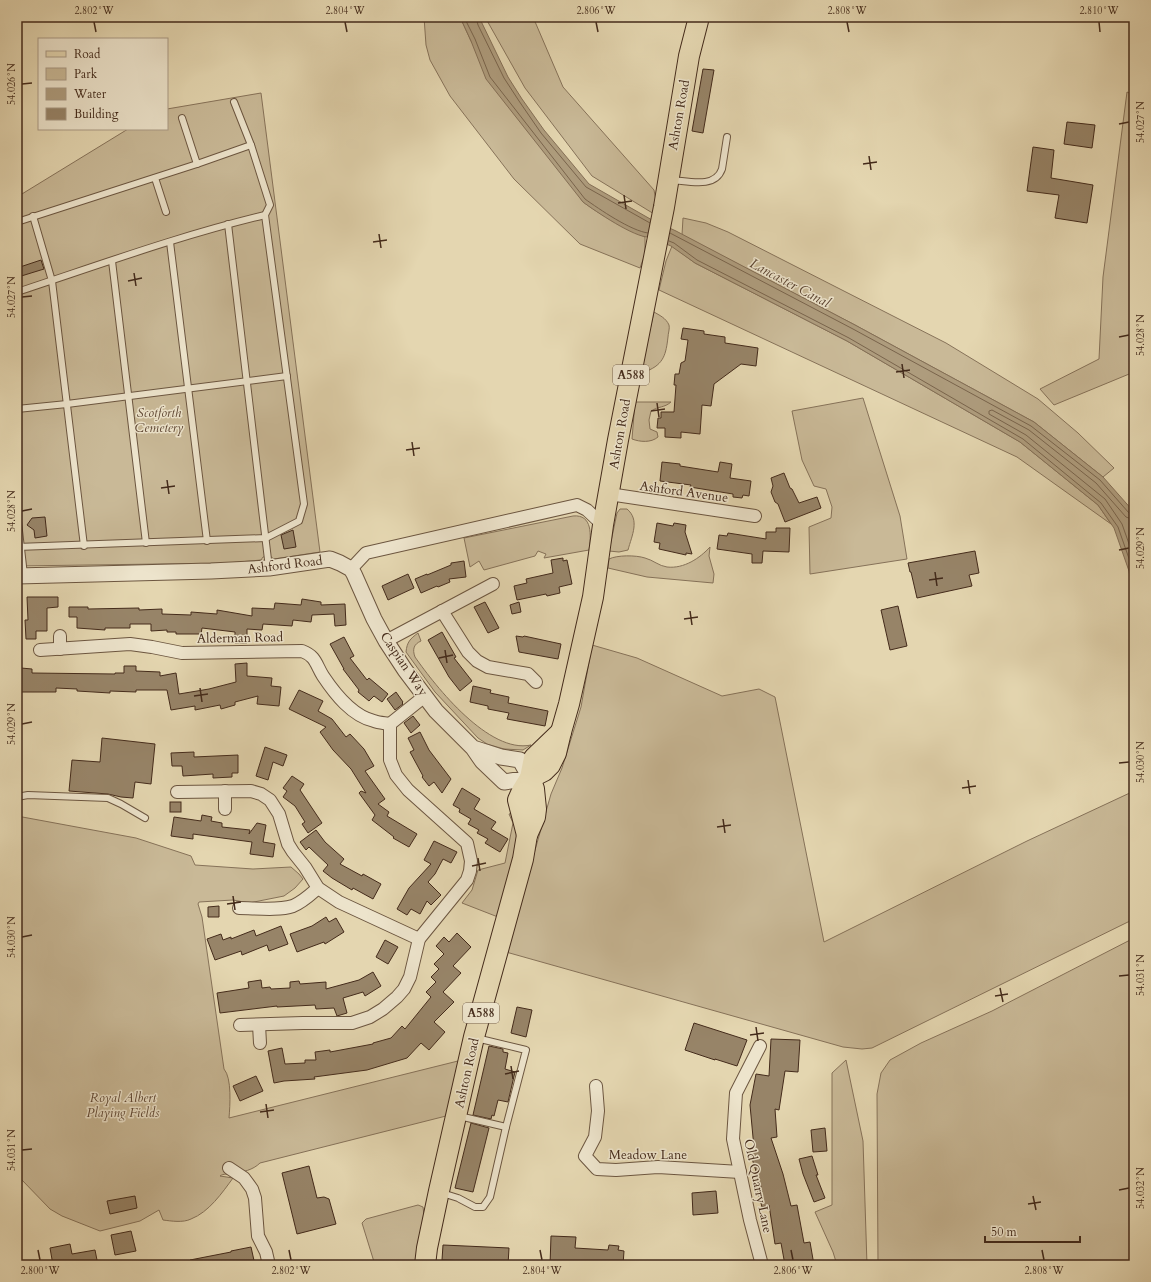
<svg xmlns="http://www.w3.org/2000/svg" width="1151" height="1282" font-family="Cardo,serif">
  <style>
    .green { fill: #c9b997; stroke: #867259 }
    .water { fill: #ae9c7d; stroke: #846f56 }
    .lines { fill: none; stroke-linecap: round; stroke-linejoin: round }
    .shore { stroke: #79644c; stroke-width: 1 }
    .building { fill: #978468; stroke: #442b1b }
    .service-casing { stroke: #6c5640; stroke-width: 8 }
    .minor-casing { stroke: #6c5640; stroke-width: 14 }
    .tertiary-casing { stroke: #6c5640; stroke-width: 17 }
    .primary-casing { stroke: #442b1b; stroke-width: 22 }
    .service { stroke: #ede4cc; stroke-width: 6 }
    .minor { stroke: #ede4cc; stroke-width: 12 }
    .tertiary { stroke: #ede4cc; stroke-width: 15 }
    .primary { stroke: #e4d6b0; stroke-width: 20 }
    .ticks { fill: none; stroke: #442b1b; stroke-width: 1.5 }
    .labels { text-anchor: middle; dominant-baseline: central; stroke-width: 3; stroke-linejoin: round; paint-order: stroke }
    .shield { fill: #ede4cc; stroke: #776250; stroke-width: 1 }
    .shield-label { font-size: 12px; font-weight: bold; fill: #442b1b }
    .street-label { font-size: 13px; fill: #442b1b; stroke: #ede4cc }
    .park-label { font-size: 13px; font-style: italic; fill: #5f4734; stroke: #ede4cc }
    .water-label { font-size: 14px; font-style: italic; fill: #5e4734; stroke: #ede4cc }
    .neatline { fill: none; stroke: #442b1b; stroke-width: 1.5 }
    .ticks-label { font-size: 10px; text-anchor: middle; fill: #442b1b }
  </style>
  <rect width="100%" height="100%" fill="#e4d6b0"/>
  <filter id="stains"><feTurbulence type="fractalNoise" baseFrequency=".005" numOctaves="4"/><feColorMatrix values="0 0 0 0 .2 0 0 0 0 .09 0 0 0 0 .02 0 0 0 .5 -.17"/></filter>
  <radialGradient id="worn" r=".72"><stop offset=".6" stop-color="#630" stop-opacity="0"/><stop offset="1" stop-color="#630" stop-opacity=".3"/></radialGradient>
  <g class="green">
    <path d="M424,17h36l11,24 112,161c19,14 40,25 62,35v17l-5,14 -60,-24 -66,-65 -64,-83 -20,-36 -4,-15z"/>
    <path d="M485,17h48l30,70 91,103 5,27 -67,-41 -67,-88z"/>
    <path d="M1127,92l7,3v277l-80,33 -14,-16 59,-30 4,-82z"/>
    <path d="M261,93l59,459 -46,7 -4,-3 -7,1 -2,3 -33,3 -211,3v-369l111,-68h39v-20z"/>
    <path d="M683,218l23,5 22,9 218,111 92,56 40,34 36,35 -11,9 -69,-55 -179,-97 -173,-90z"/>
    <path d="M672,246l23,17 152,78 173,101 78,63 13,19 -94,-67 -358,-167 7,-29z"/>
    <path d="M654,312c5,3 12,6 15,13 1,3 -1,9 -1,12 -2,17 -4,27 -21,34l-5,-6z"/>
    <path d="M863,398l37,118 7,43 -97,15 -1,-47 22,-9 1,-11 -6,-18 -12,-3 -12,-26 -10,-49z"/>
    <path d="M635,402h36c-7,6 -12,4 -20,9l-2,9 1,9 7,3 1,5c-7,6 -18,5 -26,2z"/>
    <path d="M620,509h7c13,11 5,26 1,41l-9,2 -10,-1 8,-38z"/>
    <path d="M573,516c20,-2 18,20 16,34l-45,8 2,-4 -8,-3 -3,5 -51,14 -5,-9 -9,6 -6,-29z"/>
    <path d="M710,547l-1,9 5,18 -1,9 -66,-6 -39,-9 1,-9c8,-4 27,-4 36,-1 8,2 14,8 22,9 17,2 33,-9 43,-20z"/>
    <path d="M418,633l3,8c-7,3 -9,8 -6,16 21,30 74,97 116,88l-8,5 -19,-1 -17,-5 -9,-6 -43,-46 -29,-40c1,-10 4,-13 12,-19z"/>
    <path d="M592,645l45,13 85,38 37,-7 16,8 49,245 203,-101 107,-50v128l-262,129 -10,1 -19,-2 -337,-95 45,-158 11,-26 19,-61z"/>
    <path d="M516,812l3,19 -2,22 -19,64 -36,-14 10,-13 6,-20 27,-7 8,-40 -4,-9z"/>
    <path d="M17,816l119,22 55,18 4,9 58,4 38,-2 8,7 4,5 -8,9 -11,8 -35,7 -16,-3 -34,2 -1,2 4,13 22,152c8,9 6,37 5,49l233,-58 -12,55 -190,48c-7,7 -17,9 -28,11 -5,1 -8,-1 -12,2l13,2c-11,15 -24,34 -42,41 -8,4 -20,2 -28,1l-4,-10 -19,11 -40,10 -38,-15 -12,-7 -29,-30 -4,-2z"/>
    <path d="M1134,938v327h-169l-1,-2 -44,2h-42l-1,-171 4,-21 9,-13 31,-17 71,-32z"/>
    <path d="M846,1060l17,81 4,124h-30l-4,-13 -18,-40 17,-7v-132z"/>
    <path d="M418,1205l5,2 1,8 -6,50h-43l-13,-42 4,-4z"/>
  </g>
  <path class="water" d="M460,17h19l29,60 14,22 22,31 45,54 63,36 24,11 179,94 179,97 69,55 31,35v89l-5,-30 -15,-43 -16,-23 -78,-63 -173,-101 -152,-78 -24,-17 -22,-9c-14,1 -54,-26 -66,-35l-97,-123 -15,-38z"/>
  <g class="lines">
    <g class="shore">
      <path d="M464,17l11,22 15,38 95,122c14,10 46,32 63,34"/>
      <path d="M476,17l2,8 26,53 15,23 22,32 45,54 64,36"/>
      <path d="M670,233l183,96 178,97 69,54 29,33 5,2"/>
      <path d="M669,241l5,2 23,17 152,78 174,101 78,64 17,24 15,43 1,8"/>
      <path d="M1134,520l-8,-3 -30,-34 -67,-53 -37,-20 -3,1v3l37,21 79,64 17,25 12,34"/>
    </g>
  </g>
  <g class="building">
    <path d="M703,69l11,1 -11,63 -11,-2z"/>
    <path d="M1067,122l28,3 -3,23 -28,-4z"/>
    <path d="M1033,147l21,3 -3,28 42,7 -6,38 -32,-5 4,-23 -32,-4z"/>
    <path d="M41,260l3,9 -26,8 -1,-9z"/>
    <path d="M683,328l21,3v3l21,3v6l33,5 -2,18 -15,-2 -27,20 -3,22 -9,-1 -2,29 -19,-2v6l-16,-1v-9h-8l1,-10h3v-6h13l2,-27h-2l1,-11h4l2,-11 4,-2 3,-21 -7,-1z"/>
    <path d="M662,462l18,2v2l38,6 2,-10 12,2 -2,14 21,3 -2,15 -6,-1 -1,3 -9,-1v-3l-43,-7 1,-2 -31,-4z"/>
    <path d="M784,473l6,15 2,1 7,14 18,-6 4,11 -36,14 -7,-18 -3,-2 -4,-10 2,-6 -2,-8z"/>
    <path d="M45,517l2,19 -12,2 -1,-8 -7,-5 5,-7z"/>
    <path d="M657,523l16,3 1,-3 12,2 -1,7 7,22 -6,-1v2l-27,-6 1,-6 -6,-1z"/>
    <path d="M776,528h14l-1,24 -26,-1 -1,12h-10v-9l-35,-5 2,-14 8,1 1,-3 38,6v-7h10z"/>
    <path d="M293,530l3,17 -12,2 -3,-14z"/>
    <path d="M975,551l4,22 -10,2 3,11 -55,12 -6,-26h-1l-2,-9z"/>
    <path d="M563,558v3l4,-1 5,24 -13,3 1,6 -13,3 -1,-2 -29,6 -3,-14 13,-3 -1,-4 27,-6 -2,-13z"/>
    <path d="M464,561l2,16 -17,2 1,3 -12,5 -1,-1 -16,7 -6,-14 12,-5v1l24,-10v-2z"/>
    <path d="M408,574l6,14 -26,12 -6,-14z"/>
    <path d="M27,597h31v10l-11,1v23h-11v8h-10l-1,-19h3z"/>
    <path d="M302,599l19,3v3l24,-1 1,21 -11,1 -1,-12 -22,1 -1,7 -18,-2 -1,6 -29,-2 -1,6 -15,-1v14h-12v-11l-33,-4 -1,6h-25v-2h-9v-2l-16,1v-7h-21v4h-25v2l-28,-2v-11h-8v-10h19v2l51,-1v2l23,-1v5l29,1v-3l26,2v-4l35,6v-8l22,1 1,-6 26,2z"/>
    <path d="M485,602l14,26 -11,5 -14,-26z"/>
    <path d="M519,602l2,10 -9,2 -2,-9z"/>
    <path d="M898,606l9,40 -17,4 -9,-40z"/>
    <path d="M442,632l14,25 -2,1 18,23 -12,10 -11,-14 -21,-37z"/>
    <path d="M516,636l7,1 1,-1 37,8 -3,15 -39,-7z"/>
    <path d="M344,637l10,19 -4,2 17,22 2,-2 19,16 -6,8 -8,-6 -5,5 -11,-9 1,-2 -16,-21h1l-14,-25z"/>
    <path d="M247,663v13l25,2 -1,8 10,1 -2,19 -22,-2 1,-8 -23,6v3l-14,4 -1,-4 -25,5v-4l-24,4 -4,-20h-31v2l-26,-1v2l-33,-2v-2l-21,-1v4h-39v-18h4v-6l11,1v4l83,1v-1h9v-7h12v5l24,1v4l16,-3 3,21 30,-5 27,-7 -1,-18z"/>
    <path d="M473,686l18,4 -1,3 19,4 -1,6 40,8 -3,15 -38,-7 2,-6 -21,-4v-3l-18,-4z"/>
    <path d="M299,690l24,11 -5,10 14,8 14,18 4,-3 14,15 10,17 -9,5 20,28 -7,5 11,8 -2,4 30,18 -8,13 -16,-9 1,-1 -22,-17 3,-5 -16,-22 2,-2 5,2 -15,-24 -18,-19 -13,-18 6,-5 -37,-18z"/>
    <path d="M396,692l7,10 -1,1 1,1 -8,6 -8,-11z"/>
    <path d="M413,716l7,9 -9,8 -7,-10z"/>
    <path d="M420,732l9,18 22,29 -9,14 -8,-11 -5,4 -7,-9 1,-1 -13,-24 4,-2 -6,-12z"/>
    <path d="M102,738l53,6 -4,40 -16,-2 -2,16 -12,-1 -13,-3 -39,-3 3,-31 28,2z"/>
    <path d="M265,747l22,8 -4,11 -10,-4 -5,18 -12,-4z"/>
    <path d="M194,752v5l44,-2v18h-6v4l-19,1v-4l-30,2 -1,-10h-10l-1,-13z"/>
    <path d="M292,776l12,8 -4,6 22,33 -14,10 -6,-9 3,-2 -10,-16 -12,-9 4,-6 -4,-3z"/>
    <path d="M462,788l18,11 -6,10 22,13 -5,7 17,10 -8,13 -15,-9 3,-4 -11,-6 2,-3 -11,-6 3,-5 -12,-7 1,-3 -7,-4z"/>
    <rect x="170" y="802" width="11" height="10"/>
    <path d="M202,815l10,2 -1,4 11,2v4l28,3 -1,4 8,-11 9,2 -3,17 12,2 -2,13 -23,-3 2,-12 -59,-8v5l-22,-3 3,-19 27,4z"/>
    <path d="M316,830l9,12 19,17 -4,5 22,12 1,-2 18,10 -8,15 -20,-11 -1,2 -20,-12 -9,-7 5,-6 -19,-18 -3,3 -6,-8z"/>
    <path d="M434,841l23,11 -6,11 -8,-4 -8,15 -7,8 13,13 -10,10 -4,-4 -7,13 -9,-5 -4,6 -10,-6 12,-21 22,-24 -7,-4z"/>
    <path d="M219,906v11h-11v-10z"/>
    <path d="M326,917l3,5 7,-4 8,14 -19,12 -1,-2 -27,10 -7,-18 22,-8z"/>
    <path d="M281,926l7,18 -19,7 -2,-6 -25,10 -1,-4 -26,9 -8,-21 14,-5 2,6 8,-3v2l23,-9 2,6z"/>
    <path d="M457,933l14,14 -18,19 8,7 -18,19 11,10 -20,20 11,10 -16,18 -8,-7 -14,15 -40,12 -53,7 1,2 -31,2 -10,2 -6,-32 14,-3 3,16 20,-1v-3h11l-1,-8 15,-2v2l43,-8v-1l18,-5 11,-12 3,3 26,-32 -5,-5 10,-10 -5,-5 8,-8 -5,-5 10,-10 -8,-8 8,-9 5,5z"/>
    <path d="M385,940l13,7 -10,17 -12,-7z"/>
    <path d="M373,972l8,14 -16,10 -2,-4 -20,6 4,15 -10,3 -3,-8 -18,1 -1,-4 -38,2v-1l-57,7 -3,-20 32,-5 -1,-6 13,-2 1,8 8,-1 1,2 19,-1v-6l9,-1 1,3 26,-2v7l33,-9z"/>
    <path d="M517,1007l15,3 -6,27 -15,-4z"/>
    <path d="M694,1023l53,17 -10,26 -22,-7v1l-30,-10z"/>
    <path d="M771,1039l29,1 -2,32 -13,-1 -6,39 -4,-1 2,28 -6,1 12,36 8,32 6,-1 7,38 6,-1 4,23h-29l-4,-22 -6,1 -6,-39 -7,2 -5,-19 4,-1 -12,-38 5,-1 -4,-43 6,-31 13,2z"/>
    <path d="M489,1046l14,3v3l5,1 -3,16 10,3 -7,30 -10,-2 -4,16 -2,-1 -1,4 -18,-4z"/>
    <path d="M256,1076l7,15 -23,10 -7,-15z"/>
    <path d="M471,1123l18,5 -16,64 -18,-4z"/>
    <path d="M825,1128l2,23 -14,1 -2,-22z"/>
    <path d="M812,1156l6,19h-2l9,23 -11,4 -11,-28 -4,-15z"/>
    <path d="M309,1166l8,32 7,-1 5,2 7,25 -39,10 -15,-61z"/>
    <path d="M716,1191l2,22 -25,2 -1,-22z"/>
    <path d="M135,1196l2,12 -27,6 -3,-13z"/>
    <path d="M131,1231l5,20 -21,4 -4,-20z"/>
    <path d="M551,1236l25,1 -1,11 33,2 1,-5 10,1 -1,4 6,1 -1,14h-73z"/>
    <path d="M70,1244l2,10 23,-4 3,15h-45l-3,-17z"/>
    <path d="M443,1245l66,3 -1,17h-17v-3l-49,-2z"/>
    <path d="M251,1247l4,18h-64l-1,-5 41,-8v-1z"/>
  </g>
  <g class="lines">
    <g class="service-casing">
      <g id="service">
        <path d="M182,118l15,46"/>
        <path d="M155,178l11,34"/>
        <path d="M672,180c16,1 43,9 50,-11l5,-32"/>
        <path d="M33,216l19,65 32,265"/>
        <path d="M17,222l180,-58 54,-19"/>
        <path d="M228,224l41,344"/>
        <path d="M170,242l37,299"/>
        <path d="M112,261l34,282"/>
        <path d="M17,292c82,-27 164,-57 248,-77"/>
        <path d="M17,409l50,-5 220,-28"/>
        <path d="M17,513l7,62"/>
        <path d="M17,547l249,-9 33,-17 5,-17 -39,-289 5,-10 -19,-60 -17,-43"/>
        <path d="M17,797l11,-2 80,3 13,6 24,14"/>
        <path d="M459,1116l47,11"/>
        <path d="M442,1193l16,5 17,9h8l7,-10 16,-70 20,-77 -50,-12"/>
      </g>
    </g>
    <g class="minor-casing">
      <g id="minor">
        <path d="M609,494l146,22"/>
        <path d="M351,569l15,-16 211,-48 10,5 16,15"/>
        <path d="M442,611l26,41 9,9 11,6 40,7 8,8"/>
        <path d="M60,636v13"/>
        <path d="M386,641l107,-57"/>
        <path d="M40,650l90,-6 22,3 30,6 120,-2c14,5 14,14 21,25 12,18 29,40 51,45 5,2 11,2 16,3"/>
        <path d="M177,792l74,-1 10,3 9,6 9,14 9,30 5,8 12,15 13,21 21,14 80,37"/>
        <path d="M225,809v-18"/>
        <path d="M239,908c16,0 39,3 54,-2 10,-4 17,-11 25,-18"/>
        <path d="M240,1025l63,-2h49l18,-6 13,-8 14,-12 7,-8 6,-12 9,-38 48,-59 3,-9 1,-10 -4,-18 -59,-53 -12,-15 -6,-15v-36l35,-28"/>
        <path d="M259,1025l1,18"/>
        <path d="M760,1046l-24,47 -3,46 17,81 12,45"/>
        <path d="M596,1086l2,25 -3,26 -10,19 12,13 19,1 42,-3 82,5"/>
        <path d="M229,1168l15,10 8,11 3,9 3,38 8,16 3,13"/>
      </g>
    </g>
    <g class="tertiary-casing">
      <path id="tertiary" d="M17,576l194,-5 58,-3 61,-9 10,4 11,6 3,5 20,45 12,22 19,29 31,41 37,37 9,13 22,21 26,-4 -10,-18 -19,-3 -28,-9"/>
    </g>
    <g class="primary-casing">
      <g id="primary">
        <path d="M530,778l14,-7 6,-6 6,-12 5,-21 8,-28 24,-107 10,-72 15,-85 46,-233 25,-151 10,-39"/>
        <path d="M527,835l-9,-35 4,-9 8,-13 4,-20 27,-26"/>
        <path d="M425,1265l2,-17 12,-57 35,-154 49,-178 4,-24 8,-18 1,-8 -2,-20 -4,-11"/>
      </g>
    </g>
    <use href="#service" class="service"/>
    <use href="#minor" class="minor"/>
    <use href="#tertiary" class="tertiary"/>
    <use href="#primary" class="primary"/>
  </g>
  <path class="ticks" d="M94,22l2,10M345,22l2,10M596,22l2,10M847,22l2,10M1099,22l1,10M22,84l10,-1M1119,124l10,-2M869,156l2,14M863,164l14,-2M624,195l2,14M618,203l14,-2M379,234l2,14M373,242l14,-2M134,273l2,13M128,281l14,-3M22,297l10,-1M1119,337l10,-2M902,364l2,14M896,372l14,-2M657,403l2,14M651,411l14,-2M412,442l2,14M406,450l14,-2M167,480l2,14M161,488l14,-2M22,511l10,-2M1119,550l10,-2M935,572l2,14M929,580l14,-2M690,611l2,14M684,619l14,-2M445,650l2,13M439,658l14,-3M200,688l2,14M194,696l14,-2M22,724l10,-2M1119,763l10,-1M968,780l2,14M962,788l14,-2M723,819l2,14M717,827l14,-2M478,858l2,13M472,866l14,-3M233,896l2,14M227,904l14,-2M22,937l10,-2M1119,976l10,-1M1000,988l3,14M995,996l13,-2M756,1027l2,14M750,1035l14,-2M511,1066l2,13M505,1074l14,-3M266,1104l2,14M260,1112l14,-2M22,1150l10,-1M1119,1190l10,-2M1033,1196l3,14M1028,1204l13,-2M38,1250l2,10M289,1250l2,10M540,1250l2,10M791,1250l2,10M1042,1250l2,10"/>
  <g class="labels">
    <g class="shield">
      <rect x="613" y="365" width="36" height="20" rx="3"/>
      <rect x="463" y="1003" width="36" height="20" rx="3"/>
    </g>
    <g class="shield-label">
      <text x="631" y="375">A588</text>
      <text x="481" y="1013">A588</text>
    </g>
    <g class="street-label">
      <text transform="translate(679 115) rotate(-80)">Ashton Road</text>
      <text transform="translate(620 434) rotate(-80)">Ashton Road</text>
      <text transform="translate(684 492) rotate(8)">Ashford Avenue</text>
      <text transform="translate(285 565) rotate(-7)">Ashford Road</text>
      <text transform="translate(240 638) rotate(-1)">Alderman Road</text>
      <text transform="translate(404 664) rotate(56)">Caspian Way</text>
      <text transform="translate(467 1073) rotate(-77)">Ashton Road</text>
      <text x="648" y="1155">Meadow Lane</text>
      <text transform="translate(758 1186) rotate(78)">Old Quarry Lane</text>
    </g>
    <g class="park-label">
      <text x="159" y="413">Scotforth<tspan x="159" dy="15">Cemetery</tspan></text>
      <text x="123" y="1098">Royal Albert<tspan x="123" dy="15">Playing Fields</tspan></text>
    </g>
    <g class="water-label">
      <text transform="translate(790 283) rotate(28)">Lancaster Canal</text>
    </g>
  </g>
  <rect width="1151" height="1282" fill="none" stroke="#e4d6b0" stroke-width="44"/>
  <rect x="38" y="38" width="130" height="92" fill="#ede4cc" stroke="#a99a85"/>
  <rect x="46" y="51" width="20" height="6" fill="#e4d6b0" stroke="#a99a85"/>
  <text x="74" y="58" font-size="12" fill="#442b1b">Road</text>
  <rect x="46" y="68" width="20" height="12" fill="#c9b997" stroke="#a99a85"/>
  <text x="74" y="78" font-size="12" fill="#442b1b">Park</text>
  <rect x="46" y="88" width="20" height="12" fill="#ae9c7d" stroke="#a99a85"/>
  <text x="74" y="98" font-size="12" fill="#442b1b">Water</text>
  <rect x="46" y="108" width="20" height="12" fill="#978468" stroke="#a99a85"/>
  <text x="74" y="118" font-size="12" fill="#442b1b">Building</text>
  <path d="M985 1236v6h95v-6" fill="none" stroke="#442b1b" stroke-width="2"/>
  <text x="991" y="1236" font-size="12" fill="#442b1b" stroke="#ede4cc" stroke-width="3" paint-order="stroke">50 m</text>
  <rect x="22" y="22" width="1107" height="1238" class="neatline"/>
  <g class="ticks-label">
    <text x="94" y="14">2.802°W</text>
    <text x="345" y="14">2.804°W</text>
    <text x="596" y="14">2.806°W</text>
    <text x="847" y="14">2.808°W</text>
    <text x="1099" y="14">2.810°W</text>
    <text transform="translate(11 84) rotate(-90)" y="4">54.026°N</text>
    <text transform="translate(1140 122) rotate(-90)" y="4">54.027°N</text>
    <text transform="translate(11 297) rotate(-90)" y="4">54.027°N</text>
    <text transform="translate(1140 335) rotate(-90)" y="4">54.028°N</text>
    <text transform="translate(11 511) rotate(-90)" y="4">54.028°N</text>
    <text transform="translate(1140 548) rotate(-90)" y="4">54.029°N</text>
    <text transform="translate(11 724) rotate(-90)" y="4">54.029°N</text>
    <text transform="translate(1140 762) rotate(-90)" y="4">54.030°N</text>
    <text transform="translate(11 937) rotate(-90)" y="4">54.030°N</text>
    <text transform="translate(1140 975) rotate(-90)" y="4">54.031°N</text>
    <text transform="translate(11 1150) rotate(-90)" y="4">54.031°N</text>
    <text transform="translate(1140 1188) rotate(-90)" y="4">54.032°N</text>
    <text x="40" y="1274">2.800°W</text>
    <text x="291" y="1274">2.802°W</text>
    <text x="542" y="1274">2.804°W</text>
    <text x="793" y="1274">2.806°W</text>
    <text x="1044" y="1274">2.808°W</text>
  </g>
  <rect width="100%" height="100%" filter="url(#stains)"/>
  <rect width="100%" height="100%" fill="url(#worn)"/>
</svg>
